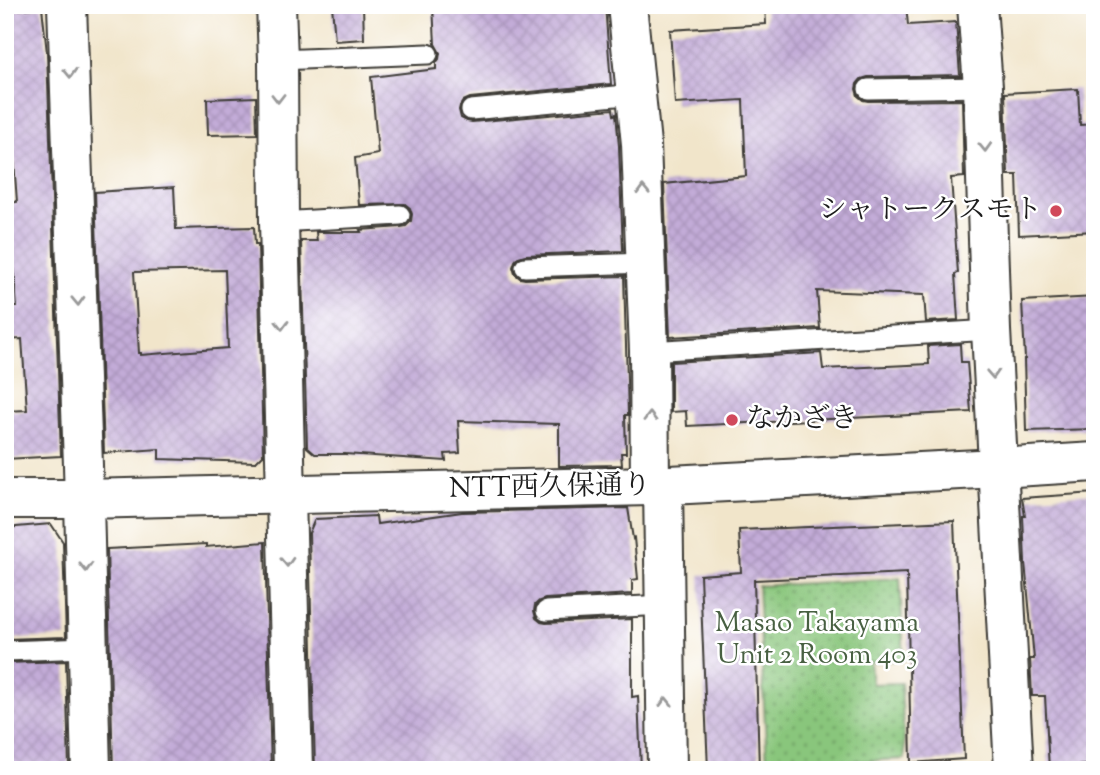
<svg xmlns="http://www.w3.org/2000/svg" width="1100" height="775" font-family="'Sorts Mill Goudy','Noto Serif JP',serif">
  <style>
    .park { fill: url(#park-dots); stroke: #52714c; stroke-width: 2 }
    .building { fill: url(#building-cross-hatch); fill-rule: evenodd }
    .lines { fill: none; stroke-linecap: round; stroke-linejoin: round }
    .service-casing { stroke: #3c3a36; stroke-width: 23 }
    .minor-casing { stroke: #3c3a36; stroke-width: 42 }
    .service { stroke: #fff; stroke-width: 19 }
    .minor { stroke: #fff; stroke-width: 38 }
    .oneway { stroke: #999 }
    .poi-dot { fill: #d1495b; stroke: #fff; stroke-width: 2.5 }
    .labels { text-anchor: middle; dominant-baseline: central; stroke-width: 5; stroke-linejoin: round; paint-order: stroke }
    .poi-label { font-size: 28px; fill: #1c1c1c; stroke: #fff; text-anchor: end }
    .street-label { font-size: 28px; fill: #1c1c1c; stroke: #fff }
    .park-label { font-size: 28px; fill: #486042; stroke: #fff }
  </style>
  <defs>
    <pattern id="park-dots" width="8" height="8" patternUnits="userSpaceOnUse" patternTransform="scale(1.75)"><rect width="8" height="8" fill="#89c67c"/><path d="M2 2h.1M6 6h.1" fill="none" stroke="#6fa065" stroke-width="1.8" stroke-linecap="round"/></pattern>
    <pattern id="building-cross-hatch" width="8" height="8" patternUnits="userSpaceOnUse" patternTransform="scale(1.75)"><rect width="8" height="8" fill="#c3acd8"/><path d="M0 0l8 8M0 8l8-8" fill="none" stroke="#a793b9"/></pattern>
  </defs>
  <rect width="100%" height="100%" fill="#fff"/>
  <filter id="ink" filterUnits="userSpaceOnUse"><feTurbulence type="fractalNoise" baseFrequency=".0143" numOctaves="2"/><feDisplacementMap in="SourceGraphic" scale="14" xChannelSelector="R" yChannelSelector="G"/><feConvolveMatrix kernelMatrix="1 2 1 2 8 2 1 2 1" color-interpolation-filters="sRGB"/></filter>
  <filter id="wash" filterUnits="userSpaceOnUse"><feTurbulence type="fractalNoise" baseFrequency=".00686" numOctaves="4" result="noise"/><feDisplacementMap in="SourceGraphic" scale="28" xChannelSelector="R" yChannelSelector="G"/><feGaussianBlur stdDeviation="1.57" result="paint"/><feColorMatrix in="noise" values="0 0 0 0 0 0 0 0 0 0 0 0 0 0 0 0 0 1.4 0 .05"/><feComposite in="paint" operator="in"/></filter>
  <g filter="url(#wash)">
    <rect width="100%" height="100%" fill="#f1e5ca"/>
    <path class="park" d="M900,578l4,82 -34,2 2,22 29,-1 4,76 -138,7 -9,-180z"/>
    <g id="blocks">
      <g class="building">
        <path d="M332,5h31l1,34 -29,2z"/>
        <path d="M433,5h172l6,79 -141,14 -7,3 -3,5 -1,4 2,8 6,3 5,1 141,-13 1,6 2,-1 3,32 4,105 -98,4 -7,2 -3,4 -2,6 2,7 5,4 5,1 99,-3 4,139h-3l1,38h-5l1,12 -63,1v-42l-101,-3 2,32 -15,1 1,7 -101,-7h-30l-8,-7 -6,-206h16l-1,-9h45l-1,-2 41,-3 5,-1 5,-5 1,-7 -2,-6 -5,-4 -46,1 -4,-47 23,-4 -7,-77 65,-8v-6l3,-4 1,-6 -5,-9z"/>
        <path d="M765,5h141l2,20 48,-3 4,53 -92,2 -7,2 -4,5 -1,5 2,7 5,4 5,1 94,-1 2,77 -13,1 7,95 -3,1 3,46 -32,2 -2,-27 -107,-4 3,37 -150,9 -6,-153 82,-8 -3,-76 -68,4 -5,-74 96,-6z"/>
        <path d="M42,7l5,46 14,403 -56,3v-48l22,-1 -5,-71 -17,1v-33h12l-8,-104 8,-1 -6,-83h-6v-108z"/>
        <path d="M1078,89l2,36 15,-1v107l-76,4 -2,-60h-9l-3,-82z"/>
        <path d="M256,97l1,37 -49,1 -1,-36z"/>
        <path d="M174,187l2,42 78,-2 1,17h3l5,211 -7,7 -97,-3v-10l-55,4 -9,-261zM225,270l3,78 -87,7v-2h-2l-5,-81z"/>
        <path d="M1095,297v50h-2l2,82 -69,2 -2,-72h1l-3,-58z"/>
        <path d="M960,344l1,18h6l4,50 -284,14 -1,-15 -15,1v-50l150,-9 2,16 106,-5 -1,-18z"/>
        <path d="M1095,493v154l-5,1 5,63v53l-46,5 -4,-73h-13l-2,-37h4l-9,-97 -2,-46h2l-3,-18z"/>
        <path d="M628,508l5,31 1,-1 4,41 -6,1v14l-87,5 -6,2 -4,4 -1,6 2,7 5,4 5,1 86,-4v78l6,-1 3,74h-326l-6,-237 6,-14 61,-3 1,8 85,-12z"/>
        <path d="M954,521l10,238 -53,4 -4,-190 -153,7 5,190h-51l-8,-195 41,-3 -2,-42z"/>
        <path d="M51,524l12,18 3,95 -61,2v-111z"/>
        <path d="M265,542l6,228h-158l-6,-221 99,-5v3z"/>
        <path d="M66,661l3,107 -64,2v-107z"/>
      </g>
    </g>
  </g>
  <g filter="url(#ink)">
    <use href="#blocks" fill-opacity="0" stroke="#3c3a36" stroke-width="2"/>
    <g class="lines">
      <g class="service-casing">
        <g id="service">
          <path d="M278,60l150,-6"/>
          <path d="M868,89l115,-2"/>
          <path d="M471,110l165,-16"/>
          <path d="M279,222l121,-7"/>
          <path d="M525,267l121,-4"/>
          <path d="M649,351l342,-21"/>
          <path d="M546,611l119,-6"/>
          <path d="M5,651l83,-3"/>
        </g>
      </g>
      <g class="minor-casing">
        <g id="minor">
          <path d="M67,5l16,460 8,305"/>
          <path d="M276,5l2,55 1,162 14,548"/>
          <path d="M627,5l14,139 8,207 1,135"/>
          <path d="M977,5l6,82 8,243 23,440"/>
          <path d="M663,485l4,285"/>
          <path d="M5,499h79l566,-13 348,-18 97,-6"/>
        </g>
      </g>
      <use href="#service" class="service"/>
      <use href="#minor" class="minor"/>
    </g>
    <defs><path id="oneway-chevron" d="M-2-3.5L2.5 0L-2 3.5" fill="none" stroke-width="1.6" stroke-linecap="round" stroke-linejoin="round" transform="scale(1.75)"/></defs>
    <g class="oneway">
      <use href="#oneway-chevron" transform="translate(70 73) rotate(88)"/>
      <use href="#oneway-chevron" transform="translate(278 98) rotate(90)"/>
      <use href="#oneway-chevron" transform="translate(985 147) rotate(88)"/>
      <use href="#oneway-chevron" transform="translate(643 190) rotate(-92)"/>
      <use href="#oneway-chevron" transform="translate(78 301) rotate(88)"/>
      <use href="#oneway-chevron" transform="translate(282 325) rotate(89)"/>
      <use href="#oneway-chevron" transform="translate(993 374) rotate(87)"/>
      <use href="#oneway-chevron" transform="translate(650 417) rotate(-90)"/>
      <use href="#oneway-chevron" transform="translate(287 562) rotate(88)"/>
      <use href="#oneway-chevron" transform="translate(86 567) rotate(88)"/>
      <use href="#oneway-chevron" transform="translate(666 702) rotate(-91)"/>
    </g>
  </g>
  <g class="poi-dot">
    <circle cx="1056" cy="211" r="7"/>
    <circle cx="732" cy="420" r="7"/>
  </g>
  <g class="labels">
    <g class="poi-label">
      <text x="1042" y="211">シャトークスモト</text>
      <text x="746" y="420" text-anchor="start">なかざき</text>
    </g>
    <g class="street-label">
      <text transform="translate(550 488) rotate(-1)">NTT西久保通り</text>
    </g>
    <g class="park-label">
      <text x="817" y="624">Masao Takayama<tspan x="817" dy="32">Unit 2 Room 403</tspan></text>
    </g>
  </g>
  <rect width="1100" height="775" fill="none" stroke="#fff" stroke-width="28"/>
</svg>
